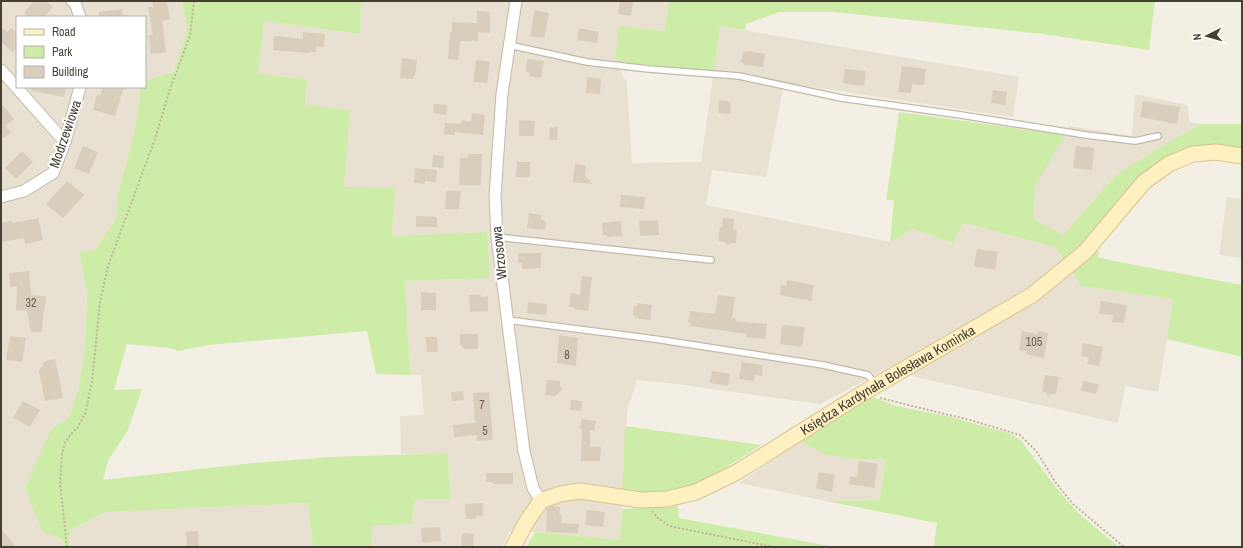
<svg xmlns="http://www.w3.org/2000/svg" width="1243" height="548" font-family="'Archivo Narrow',sans-serif">
  <style>
    .residential { fill: #e8e1d1 }
    .green { fill: #cdeca8 }
    .building { fill: #d9cdbb }
    .lines { fill: none; stroke-linecap: round; stroke-linejoin: round }
    .lane-casing { stroke: #c3b9a8; stroke-width: 8 }
    .street-casing { stroke: #c3b9a8; stroke-width: 13 }
    .secondary-casing { stroke: #d7c48f; stroke-width: 17 }
    .path { stroke: #c3b395; stroke-width: 2; stroke-dasharray: 2 2; stroke-linecap: butt }
    .lane { stroke: #fff; stroke-width: 5.5 }
    .street { stroke: #fff; stroke-width: 11 }
    .secondary { stroke: #fff0c2; stroke-width: 15 }
    .labels { text-anchor: middle; dominant-baseline: central; stroke-width: 4; stroke-linejoin: round; paint-order: stroke }
    .number-label { font-size: 12px; fill: #6b6255 }
    .street-label { font-size: 14px; fill: #463f33; stroke: #fff }
  </style>
  <rect width="100%" height="100%" fill="#f4efe4"/>
  <g class="residential">
    <path d="M1,1h71l8,16h-63v70h63l-6,27 4,1 6,-28h57l-7,47 -17,64v19l-22,33 -16,2 8,40 -2,56 -6,39 -10,30 -18,11 11,111 3,8h-64z"/>
    <path d="M80,1h102l5,30 -13,41 -29,8v-63h-60l-3,-14z"/>
    <path d="M361,1h308l-5,30 -45,-4 -4,31 12,26 5,79 69,-1 19,-136 299,51 -6,40 -229,-34 -18,94 -54,-7 -6,35 184,37 23,-13 40,14 11,-20 91,24 26,39 93,13 -16,93 -33,-6 -7,37 -202,-46 -23,-11 -73,38 -151,-21 -32,-3 -10,31 -7,129 -85,-8h-25l-8,15h-131v-21l41,-2 2,-24 37,-1 -3,-46 -47,1 -1,-38 24,-1 -3,-40h-10l-4,-49 -2,-45 85,-3 -4,-46 -94,4 -48,-48 -39,-83 2,-26 -49,-5 6,-53 96,13z"/>
    <path d="M1135,94l52,11 3,17 10,2 -83,50 -54,61 -29,-16 1,-34 34,-59 63,10z"/>
    <path d="M1227,197l15,2v59l-23,-3z"/>
    <path d="M800,440l55,19h31l-7,41 -53,1 -87,-18z"/>
    <path d="M308,503l5,44h-244l1,-17 35,-18z"/>
  </g>
  <g class="green">
    <path d="M182,1h179l-1,33 -96,-13 -6,53 49,5 -2,26 45,5 -6,77 51,1 -3,48 95,-4 3,46 -85,3 2,45 4,49 -35,-1 -9,-43 -159,14 -30,6 -9,-3 -42,-4 -13,46 28,-1 -15,43 -18,27 -6,21 150,-17 79,-6 116,-4 3,46 -37,1 -2,24 -40,2 -1,21h-58l-5,-44 -203,9 -35,18 -1,17h-4l-3,-8 -20,-8 -17,-43 27,-60 17,-11 10,-30 6,-39 2,-56 -8,-40 16,-2 22,-33v-19l17,-64 7,-47h4v-7l29,-8 13,-41z"/>
    <path d="M669,1h486l-6,49 -106,-16 -209,-22h-55l-33,12 -1,6 -25,-4 -6,45 -97,-9 -2,-4 4,-32 45,5z"/>
    <path d="M899,112l166,23 -30,50 -1,34 29,16 54,-61 39,-24 44,-26h42v27l-37,-6 -36,13 -59,54 -44,51 -11,-16 -91,-24 -11,20 -40,-14 -23,13 4,-42h-8z"/>
    <path d="M1099,250l-1,7 11,3 133,25v72l-75,-18 6,-40 -92,-13 -9,-14z"/>
    <path d="M863,393l33,13 51,10 61,17 12,6 34,46 24,28 41,34h-186l1,-3 3,-21 -111,-22 53,-1 7,-41h-31l-29,-4 -33,-18z"/>
    <path d="M625,426l136,19 -58,37 -40,13 -41,-3z"/>
    <path d="M678,506l1,12 156,29h-309l9,-15 85,8 2,-31z"/>
  </g>
  <g class="building">
    <path d="M34,1h12l7,6 -9,10h-15l-5,-4z"/>
    <path d="M152,1l15,1 3,17 -8,2 4,31 -15,2 -3,-19h5l-5,-28h5z"/>
    <path d="M620,1l13,1 -2,14 -13,-2z"/>
    <path d="M122,9l1,8h-24v-5z"/>
    <path d="M535,10l14,3 -5,25 -14,-2z"/>
    <path d="M477,11l13,1v21l-12,-1v9h-18l-2,19 -10,-1 2,-27h2v-10l25,1z"/>
    <path d="M1,27l6,5 4,-4 6,5v14l-4,5 -12,-10z"/>
    <path d="M579,28l20,4 -2,11 -20,-3z"/>
    <path d="M303,32l22,2 -1,13 -8,-1v6h-7v1l-36,-3 1,-14 29,3z"/>
    <path d="M749,51l16,3 -2,13 -18,-2 -4,-4 2,-9z"/>
    <path d="M402,58l15,2 -2,16h-2v3l-13,-1z"/>
    <path d="M527,59l17,2 -3,17 -12,-2 1,-3 -4,-1z"/>
    <path d="M476,60l14,2 -3,21 -14,-1z"/>
    <path d="M902,66l24,3 -2,16 -12,-1 -1,9 -13,-1z"/>
    <path d="M845,69l21,2 -2,15 -21,-3z"/>
    <path d="M587,77l14,2 -1,15 -14,-1z"/>
    <path d="M31,87h35l-2,10 -33,-6z"/>
    <path d="M103,87h21l-9,29 -22,-6 4,-15 3,1z"/>
    <path d="M993,90l14,2 -2,13 -14,-2z"/>
    <path d="M719,100l12,2 -1,12 -12,-1z"/>
    <path d="M1143,101l37,6 -3,17 -37,-7z"/>
    <path d="M1,103l13,16 -9,7 6,6 -7,6 -3,-4z"/>
    <path d="M434,104l13,1 -1,10 -13,-2z"/>
    <path d="M472,113l13,2 -2,20 -28,-3v3l-11,-1 1,-11 16,1 1,-4 9,2z"/>
    <path d="M519,120l16,1 -1,15h-15z"/>
    <path d="M550,127h8l-1,13h-8z"/>
    <path d="M83,146l15,6 -9,22 -15,-6z"/>
    <path d="M1076,146l18,2 -2,22 -19,-2z"/>
    <path d="M22,151l11,11 -17,17 -11,-11z"/>
    <path d="M468,154h14l-1,31h-22l1,-27h8z"/>
    <path d="M433,155l11,1 -1,12 -11,-1z"/>
    <path d="M517,162h13v15h-14z"/>
    <path d="M575,164l11,1 -1,10 7,9 -19,-2z"/>
    <path d="M415,168l22,2 -1,12 -11,-1v3l-11,-1z"/>
    <path d="M67,181l17,14 -21,23 -17,-14z"/>
    <path d="M446,191h15l-2,18h-14z"/>
    <path d="M621,195l24,2 -1,12 -24,-2z"/>
    <path d="M529,213l12,2v5l5,1 -1,9 -18,-2z"/>
    <path d="M416,216l21,1v10h-21z"/>
    <path d="M38,218l5,22 -18,4 -1,-6 -23,4v-19l11,-2 1,2z"/>
    <path d="M723,218l11,1 -1,10 4,1 -1,13h-5l-3,2 -3,-3 -7,-1 2,-14 2,1z"/>
    <path d="M658,220l1,15 -19,1 -1,-15z"/>
    <path d="M621,221l1,15 -15,1v-2h-4l-1,-12z"/>
    <path d="M977,249l21,3 -3,18 -21,-4z"/>
    <path d="M518,253h23v15l-19,1v-6h-4z"/>
    <path d="M29,271l2,24 15,1 -2,17 -1,-1 -1,20h-11l-4,-21 -11,-1 1,-24 -7,1 -1,-14z"/>
    <path d="M582,276l10,1 -4,34 -14,-2v-2h-5l2,-14 9,2z"/>
    <path d="M787,280l27,5 -3,16 -31,-6 1,-10 5,1z"/>
    <path d="M421,292l15,1v17h-15z"/>
    <path d="M469,295h12v2l7,-1v15l-18,1z"/>
    <path d="M718,295l17,2 -3,21h4l-1,3 32,3 -2,15 -19,-2 1,-3 -56,-8v-3h-3l2,-12 25,3z"/>
    <path d="M1101,301l26,4 -3,18 -12,-1 1,-7 -14,-1z"/>
    <path d="M528,302l19,2 -1,11 -19,-2z"/>
    <path d="M637,303l15,2 -2,15 -15,-2 1,-2h-3l1,-10h3z"/>
    <path d="M782,325l23,2 -3,20 -22,-3z"/>
    <path d="M1022,331l15,3 1,-3 10,2 -4,25 -18,-4v-3l-7,-1z"/>
    <path d="M460,334h18v15h-13l-5,-4z"/>
    <path d="M559,335l19,3 -2,28 -19,-3z"/>
    <path d="M10,336l16,2 -4,24 -16,-2z"/>
    <path d="M426,337h11l1,15h-11z"/>
    <path d="M1083,343l20,4 -4,19 -12,-2 2,-7 -8,-1z"/>
    <path d="M55,359l8,39 -18,3 -6,-30 6,-10z"/>
    <path d="M742,362l21,3 -1,11 -7,-1 -1,6 -15,-2z"/>
    <path d="M712,371l18,3 -2,12 -18,-3z"/>
    <path d="M1045,375l14,2 -3,17h-4l-4,2 -3,-4h-3z"/>
    <path d="M547,380l13,1v5l3,3 -8,7 -10,-1z"/>
    <path d="M1083,381l16,3 -3,10 -15,-3z"/>
    <path d="M463,391l1,9 -12,1 -1,-9z"/>
    <path d="M489,392l4,48 -16,1v-6l-23,2 -1,-12 22,-2 -2,-30z"/>
    <path d="M571,400l11,1 -1,10 -11,-1z"/>
    <path d="M23,401l17,9 -10,17 -17,-9z"/>
    <path d="M582,419l14,2 -2,9h-4v17h11l-1,14h-19l1,-32 -2,-1z"/>
    <path d="M859,461l19,3 -4,24 -25,-4 1,-8 7,1z"/>
    <path d="M819,472l16,3 -3,17 -16,-4z"/>
    <path d="M486,473h27v11h-20v-2h-7z"/>
    <path d="M483,503v13h-7v3h-10l-1,-15z"/>
    <path d="M552,506l8,1 -1,8h3l-1,8 18,1 -1,9 -32,-1 1,-24z"/>
    <path d="M587,510l18,2 -2,15 -18,-2z"/>
    <path d="M440,527l1,14 -19,2 -1,-15z"/>
    <path d="M1,529l15,18h-15z"/>
    <path d="M198,531l1,16h-12l-1,-15z"/>
    <path d="M462,533l12,1 -1,13h-12z"/>
  </g>
  <g class="lines">
    <g class="lane-casing">
      <g id="lane">
        <path d="M509,45l78,17 62,7 90,7 102,22 120,17 125,20 49,6 23,-5"/>
        <path d="M497,237l214,23"/>
        <path d="M507,320l148,19 168,26 45,10 8,10"/>
      </g>
    </g>
    <g class="street-casing">
      <g id="street">
        <path d="M72,1l3,2 5,14"/>
        <path d="M516,1l-14,93 -7,103 2,40 27,214 9,37 8,13"/>
        <path d="M1,70l64,72"/>
        <path d="M1,197l23,-6 29,-18 12,-31 15,-55"/>
      </g>
    </g>
    <g class="secondary-casing">
      <g id="secondary">
        <path id="s1" d="M513,547l14,-26 14,-20 19,-7 20,-3 61,9 26,-1 29,-7 41,-20 126,-79 169,-98 53,-43 59,-70 25,-18 24,-10 23,-2 26,4"/>
      </g>
    </g>
    <g class="path">
      <path d="M880,398l73,18 17,4 50,15 17,17 19,31 17,21 51,43"/>
      <path d="M652,511l6,7 11,8 105,21"/>
      <path d="M67,547l-7,-64 2,-28 3,-12 5,-8 8,-8 7,-13 7,-32 8,-80 8,-36 47,-127 15,-50 20,-53 4,-35"/>
    </g>
    <use href="#lane" class="lane"/>
    <use href="#street" class="street"/>
    <use href="#secondary" class="secondary"/>
  </g>
  <g class="labels">
    <g class="number-label">
      <text x="31" y="303">32</text>
      <text x="1034" y="342">105</text>
      <text x="567" y="355">8</text>
      <text x="482" y="405">7</text>
      <text x="485" y="431">5</text>
    </g>
    <g class="street-label">
      <text transform="translate(65 134) rotate(-71)">Modrzewiowa</text>
      <text transform="translate(499 253) rotate(-96)">Wrzosowa</text>
      <text stroke="none"><textPath href="#s1" startOffset="434">Księdza Kardynała Bolesława Kominka</textPath></text>
    </g>
  </g>
  <rect width="1243" height="548" fill="none" stroke="#463f33" stroke-width="4"/>
  <rect x="16" y="16" width="130" height="72" fill="#ffffff" stroke="#b5b2ad"/>
  <rect x="24" y="29" width="20" height="6" fill="#fff0c2" stroke="#b5b2ad"/>
  <text x="52" y="36" font-size="12" fill="#463f33">Road</text>
  <rect x="24" y="46" width="20" height="12" fill="#cdeca8" stroke="#b5b2ad"/>
  <text x="52" y="56" font-size="12" fill="#463f33">Park</text>
  <rect x="24" y="66" width="20" height="12" fill="#d9cdbb" stroke="#b5b2ad"/>
  <text x="52" y="76" font-size="12" fill="#463f33">Building</text>
  <g transform="translate(1207 36) rotate(264)" stroke="#ffffff" stroke-width="3" paint-order="stroke">
  <path d="M0-3L7 15L0 10L-7 15Z" fill="#463f33"/>
  <text y="-6" font-size="11" font-weight="bold" text-anchor="middle" fill="#463f33">N</text>
  </g>
</svg>
